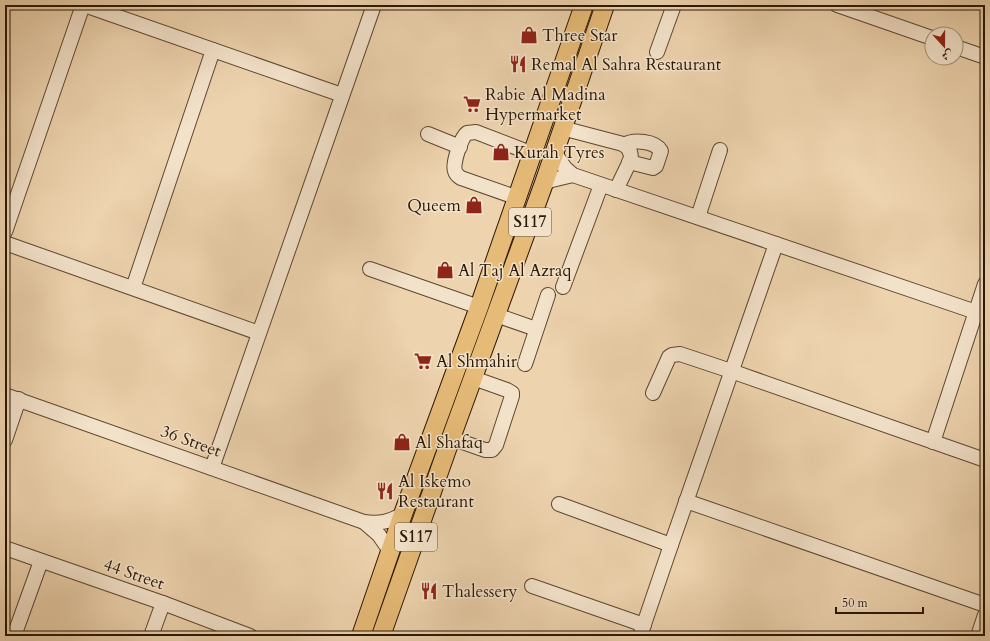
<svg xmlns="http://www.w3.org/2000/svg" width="990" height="641" font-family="Cardo,Amiri,serif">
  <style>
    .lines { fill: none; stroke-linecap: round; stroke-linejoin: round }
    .minor-casing { stroke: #5c472f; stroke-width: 16 }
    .major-casing { stroke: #2b1805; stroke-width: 20 }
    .minor { stroke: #f3e2ca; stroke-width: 14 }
    .major { stroke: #e6ba77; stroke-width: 18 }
    .labels { text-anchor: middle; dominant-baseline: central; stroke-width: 3; stroke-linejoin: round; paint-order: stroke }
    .shield { fill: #f3e2ca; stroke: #675540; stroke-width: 1 }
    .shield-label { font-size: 16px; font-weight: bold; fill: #2b1805 }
    .poi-label { font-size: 17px; fill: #2b1805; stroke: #f3e2ca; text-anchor: start }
    .street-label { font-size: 17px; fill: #2b1805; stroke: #f3e2ca }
  </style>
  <rect width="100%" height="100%" fill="#edd3ae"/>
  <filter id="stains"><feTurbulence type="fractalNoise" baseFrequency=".005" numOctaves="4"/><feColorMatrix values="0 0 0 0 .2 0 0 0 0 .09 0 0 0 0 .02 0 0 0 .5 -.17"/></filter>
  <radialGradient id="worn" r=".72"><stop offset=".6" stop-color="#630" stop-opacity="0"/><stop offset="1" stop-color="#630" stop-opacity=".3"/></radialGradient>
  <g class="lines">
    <g class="minor-casing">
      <g id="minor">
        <path d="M84,5l258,90"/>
        <path d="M837,5l95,33"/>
        <path d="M956,47l29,10"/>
        <path d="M657,52l17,-47"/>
        <path d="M562,128l61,16c6,3 8,8 8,15l-15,31"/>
        <path d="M428,134l32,13"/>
        <path d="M624,145c10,-6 31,-4 37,6l-5,15 -3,2 -24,-6"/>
        <path d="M554,152l11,16 8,7 403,137"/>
        <path d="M544,183l8,-3 21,-5"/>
        <path d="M518,198l-57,-20c-3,-2 -5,-3 -6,-7 -3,-6 6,-34 12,-38l9,-1 57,22"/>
        <path d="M698,217l22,-67"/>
        <path d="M5,232l78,-227"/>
        <path d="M5,243l254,90"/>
        <path d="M370,269l109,38"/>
        <path d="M563,287l38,-102"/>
        <path d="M133,288l80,-238"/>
        <path d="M496,315l40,14"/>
        <path d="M525,364l23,-69"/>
        <path d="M653,393l16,-36 3,-2 8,-1 51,17 254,89"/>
        <path d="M5,395l359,127c15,2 26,0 39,-8"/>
        <path d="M451,438l34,12h7l4,-5 16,-49v-3l-5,-3 -34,-12"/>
        <path d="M5,440l14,-41"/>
        <path d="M933,442l52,-158"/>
        <path d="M212,468l162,-463"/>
        <path d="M686,501l299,104"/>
        <path d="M559,504l112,41"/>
        <path d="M364,522l15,13 11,16"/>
        <path d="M5,548l158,55 87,33"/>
        <path d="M532,586l112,39"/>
        <path d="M14,636l27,-75"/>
        <path d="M151,636l12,-33"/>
        <path d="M640,636l31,-91 105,-301"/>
        <path d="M978,636l7,-21"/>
      </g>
    </g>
    <g class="major-casing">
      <g id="major">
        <path d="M361,636l42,-122 76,-207 105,-302"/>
        <path d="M381,636l70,-198 93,-255 61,-178"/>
      </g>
    </g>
    <use href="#minor" class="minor"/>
    <use href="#major" class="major"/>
  </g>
  <defs>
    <g id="shop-bare" transform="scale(1.38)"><path d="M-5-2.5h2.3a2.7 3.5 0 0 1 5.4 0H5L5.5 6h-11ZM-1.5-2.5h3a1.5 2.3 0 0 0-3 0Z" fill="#8f2418" stroke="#f3e2ca" stroke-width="2.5" paint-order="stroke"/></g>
    <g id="restaurant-bare" transform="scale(1.38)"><path d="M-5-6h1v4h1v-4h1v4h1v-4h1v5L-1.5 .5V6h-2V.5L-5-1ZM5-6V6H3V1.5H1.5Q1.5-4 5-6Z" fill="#8f2418" stroke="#f3e2ca" stroke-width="2.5" paint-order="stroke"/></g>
    <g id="supermarket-bare" transform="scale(1.38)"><path d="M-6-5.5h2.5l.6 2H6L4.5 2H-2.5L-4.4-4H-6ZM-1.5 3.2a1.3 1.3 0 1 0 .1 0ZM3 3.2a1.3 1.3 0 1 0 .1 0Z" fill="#8f2418" stroke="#f3e2ca" stroke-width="2.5" paint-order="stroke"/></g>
  </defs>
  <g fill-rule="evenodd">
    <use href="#shop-bare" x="529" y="35"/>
    <use href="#restaurant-bare" x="518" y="64"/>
    <use href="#supermarket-bare" x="472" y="104"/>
    <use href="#shop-bare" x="501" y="152"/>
    <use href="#shop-bare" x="474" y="205"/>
    <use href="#shop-bare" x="445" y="270"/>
    <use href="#supermarket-bare" x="423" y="361"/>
    <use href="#shop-bare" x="402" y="442"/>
    <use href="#restaurant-bare" x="385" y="491"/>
    <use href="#restaurant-bare" x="429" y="591"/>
  </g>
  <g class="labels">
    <g class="shield">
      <rect x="509" y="208" width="42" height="28" rx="3"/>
      <rect x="395" y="523" width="42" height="28" rx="3"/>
    </g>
    <g class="shield-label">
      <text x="530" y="222">S117</text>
      <text x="416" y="537">S117</text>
    </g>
    <g class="poi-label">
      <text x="542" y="35">Three Star</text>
      <text x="531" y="64">Remal Al Sahra Restaurant</text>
      <text x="485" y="94">Rabie Al Madina<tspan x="485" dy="20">Hypermarket</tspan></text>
      <text x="514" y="152">Kurah Tyres</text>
      <text x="461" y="205" text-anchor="end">Queem</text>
      <text x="458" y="270">Al Taj Al Azraq</text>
      <text x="436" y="361">Al Shmahir</text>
      <text x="415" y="442">Al Shafaq</text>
      <text x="398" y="481">Al Iskemo<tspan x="398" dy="20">Restaurant</tspan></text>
      <text x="442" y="591">Thalessery</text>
    </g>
    <g class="street-label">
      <text transform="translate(191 441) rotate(20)">36 Street</text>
      <text transform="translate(134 574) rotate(19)">44 Street</text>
    </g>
  </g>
  <rect width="990" height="641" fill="none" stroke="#edd3ae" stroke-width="20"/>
  <rect x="6" y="6" width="978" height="629" fill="none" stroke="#2b1805" stroke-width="2"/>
  <rect x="10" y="10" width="970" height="621" fill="none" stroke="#2b1805"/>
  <g transform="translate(944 46) rotate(159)"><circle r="19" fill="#f3e2ca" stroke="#a3917b"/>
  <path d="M0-3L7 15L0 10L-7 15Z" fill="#8f2418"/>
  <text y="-6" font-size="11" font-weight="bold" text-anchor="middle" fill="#2b1805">ش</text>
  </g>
  <path d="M836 607v6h87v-6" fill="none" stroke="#2b1805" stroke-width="2"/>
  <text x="842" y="607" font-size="12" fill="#2b1805" stroke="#f3e2ca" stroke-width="3" paint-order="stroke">50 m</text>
  <rect width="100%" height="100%" filter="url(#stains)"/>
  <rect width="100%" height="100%" fill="url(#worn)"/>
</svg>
